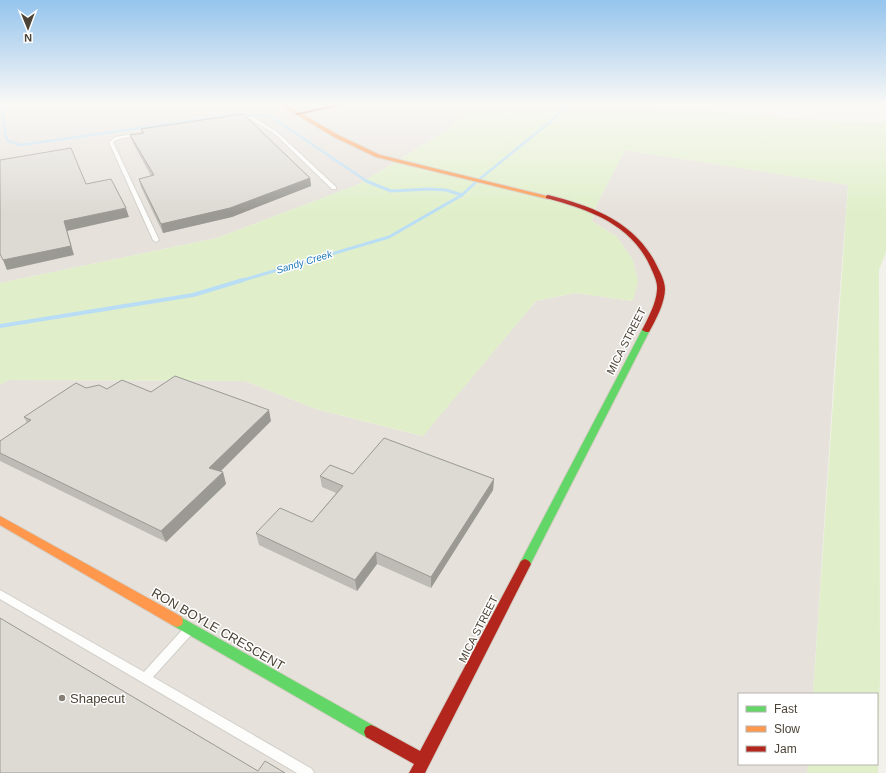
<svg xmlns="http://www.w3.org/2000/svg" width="886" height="773" font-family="Helvetica,sans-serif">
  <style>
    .industrial { fill: #e6e1db }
    .green { fill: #e0efca }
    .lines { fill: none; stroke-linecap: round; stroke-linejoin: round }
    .stream-far2 { stroke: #b9ddf4; stroke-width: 2.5 }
    .stream-far1 { stroke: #b9ddf4; stroke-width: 3 }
    .stream { stroke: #b9ddf4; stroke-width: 4 }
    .lane-casing { stroke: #d1cfc9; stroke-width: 2 }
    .fast-casing { stroke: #d3cec2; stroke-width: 2 }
    .slow-casing { stroke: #d3cec2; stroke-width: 2 }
    .jam-casing { stroke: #d3cec2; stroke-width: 2 }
    .lane { fill: #fdfdfc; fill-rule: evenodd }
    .fast { fill: #63d668; fill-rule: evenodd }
    .slow { fill: #ff974d; fill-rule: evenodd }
    .jam { fill: #b3261e; fill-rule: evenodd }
    .wall { fill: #bebbb6 }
    .shaded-wall { fill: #9b9994 }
    .building { fill: #dddad4; stroke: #9b9994 }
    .poi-dot { fill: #868076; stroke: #fff; stroke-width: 1.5 }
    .labels { text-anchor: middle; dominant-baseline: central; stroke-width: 3; stroke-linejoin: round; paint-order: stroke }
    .far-water-label { font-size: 10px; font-style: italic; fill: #217abb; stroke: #fff }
    .street-label { font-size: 11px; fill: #4b4336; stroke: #fff }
    .near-street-label { font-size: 13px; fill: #4b4336; stroke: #fff }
    .near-poi-label { font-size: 13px; fill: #4b4336; stroke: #fff; text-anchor: start }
  </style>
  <rect width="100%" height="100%" fill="#f3f1ec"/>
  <g class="industrial">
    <path d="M0,104h468l-17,24 -92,56 -142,54 -217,45z"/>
    <path d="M625,150l223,35 -11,143 -24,366h-74v70h69v9h-808v-388l8,-5 237,1 71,28 106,27 114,-135 39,-8 58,8 -16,-64 -25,-16 4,-15z"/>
  </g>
  <path class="green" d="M468,104h165l172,15 81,4v129l-7,18 1,404 -2,99h-71l1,-9h69v-70h-64l35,-509 -223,-35 -29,56 -4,15 25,16 16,23 5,21 -5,20 -58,-8 -39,8 -113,135 -107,-27 -71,-28 -237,-1 -8,5v-102l217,-45 142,-54 92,-56z"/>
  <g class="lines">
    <g class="stream-far2">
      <path d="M1,104l5,33 2,4 13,4 217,-31 32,2 98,66"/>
      <path d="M476,182l75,-61 17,-17"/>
    </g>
    <g class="stream-far1">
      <path d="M366,181l25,10 38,-2 17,1 16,5"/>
      <path d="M240,281l149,-44 73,-42 15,-14"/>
    </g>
    <path class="stream" d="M0,326l193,-31 50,-15"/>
    <g class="lane-casing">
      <g id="lane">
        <path d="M238,117h15l24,15 59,55v2h-4l-57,-55 -24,-15h-12l-2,-1z"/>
        <path d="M139,133h1v2l-22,4 -5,3 46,98 -3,2 -3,-2 -44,-98 7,-5z"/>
        <path d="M0,590l144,82 40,-44 4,-2 4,2 1,3 -1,3 -39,43 159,92 2,4h-17l-297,-174z"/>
      </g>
    </g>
    <g class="fast-casing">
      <g id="fast">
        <path d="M643,328h3l4,2 -121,237 -4,2 -4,-2 -2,-3 2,-3z"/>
        <path d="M177,615l199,112 2,5 -2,5 -5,2 -5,-2 -194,-112 -1,-4 1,-4z"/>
      </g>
    </g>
    <g class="slow-casing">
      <g id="slow">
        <path d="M279,104h6l53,31 42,20 171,42 -3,2 -172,-42 -42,-20z"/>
        <path d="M0,516l182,101 1,4 -1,4 -5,2 -5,-2 -172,-100z"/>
      </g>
    </g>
    <g class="jam-casing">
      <g id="jam">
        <path d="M337,104h10l-50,11 -2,-1z"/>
        <path d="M548,195c44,11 88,27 109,71 3,6 8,15 8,23 0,13 -9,31 -16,43h-3l-4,-2c6,-12 14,-26 15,-40 1,-8 -4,-17 -7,-24 -19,-42 -62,-57 -104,-68v-2z"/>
        <path d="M525,559l4,2 2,3 -106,209h-16l5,-9 -48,-27 -2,-5 2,-5 5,-2 5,2 44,24 101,-190z"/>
      </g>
    </g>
    <use href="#lane" class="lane"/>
    <use href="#fast" class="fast"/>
    <use href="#slow" class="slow"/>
    <use href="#jam" class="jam"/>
  </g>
  <g class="wall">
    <path d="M141,129l169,49 1,8 -79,31 -69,16 -22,-46 -2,-8 12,-3 -18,-33 -3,-8 12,-2z"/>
    <path d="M86,388l21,1 44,3 120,29 -51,50 3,1 3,12 -60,58 -166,-81v-20l27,-18 -3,-6z"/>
    <path d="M353,474l141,5 -1,11 -62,98 -54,-24 -20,27 -98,-46 -3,-12 56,-11 24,-29 -14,-6 -2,-11z"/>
  </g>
  <g class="shaded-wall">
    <path d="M310,178l1,8 -79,31 -69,16 -2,-9z"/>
    <path d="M126,208l3,9 -62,14 7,24 -67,15 -4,-10 61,-39z"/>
    <path d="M269,410l2,11 -58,58 -4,-11z"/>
    <path d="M223,472l3,12 -60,58 -5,-11z"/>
    <path d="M494,479l-1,11 -62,98v-11z"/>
    <path d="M376,552l1,12 -20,27 -2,-11z"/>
  </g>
  <g class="building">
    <path d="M243,114l67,64 -80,30 -69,16 -22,-45 15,-4 -24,-40 14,-2 -3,-4z"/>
    <path d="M71,148l15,36 25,-5 15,29 -62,13 7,25 -68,14 -3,-6v-94z"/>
    <path d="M175,376l94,34 -60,58 14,4 -62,59 -161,-78v-12l31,-21 -7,-3 52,-34 10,5 13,-3 8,4 15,-9 29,12z"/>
    <path d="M384,438l110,41 -63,98 -55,-25 -21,28 -99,-47 24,-25 32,14 31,-36 -23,-10 10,-11 23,9z"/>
    <path d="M0,618l258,153 7,-10 20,12h-285z"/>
  </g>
  <linearGradient id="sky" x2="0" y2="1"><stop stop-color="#95c4ed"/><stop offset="0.49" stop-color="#faf9f6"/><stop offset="1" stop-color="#faf9f6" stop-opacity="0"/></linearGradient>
  <rect width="886" height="213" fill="url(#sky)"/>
  <circle class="poi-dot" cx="62" cy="698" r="4"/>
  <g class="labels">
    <g class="far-water-label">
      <text transform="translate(304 262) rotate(-17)">Sandy Creek</text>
    </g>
    <g class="street-label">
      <text transform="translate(626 341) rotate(-63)">MICA STREET</text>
      <text transform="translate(478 629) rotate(-63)">MICA STREET</text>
    </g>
    <g class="near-street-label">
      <text transform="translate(218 629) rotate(30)">RON BOYLE CRESCENT</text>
    </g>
    <g class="near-poi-label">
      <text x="70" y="698">Shapecut</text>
    </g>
  </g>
  <rect x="738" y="693" width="140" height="72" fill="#ffffff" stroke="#b7b4af"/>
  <rect x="746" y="706" width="20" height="6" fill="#63d668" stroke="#b7b4af"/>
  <text x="774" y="713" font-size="12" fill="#4b4336">Fast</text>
  <rect x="746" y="726" width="20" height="6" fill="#ff974d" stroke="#b7b4af"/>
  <text x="774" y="733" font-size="12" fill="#4b4336">Slow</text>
  <rect x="746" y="746" width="20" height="6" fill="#b3261e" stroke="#b7b4af"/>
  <text x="774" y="753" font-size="12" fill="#4b4336">Jam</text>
  <g transform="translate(28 28) rotate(179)" stroke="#ffffff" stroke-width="3" paint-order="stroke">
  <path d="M0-3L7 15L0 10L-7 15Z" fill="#4b4336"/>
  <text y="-6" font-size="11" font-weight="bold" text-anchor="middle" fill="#4b4336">N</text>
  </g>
</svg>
